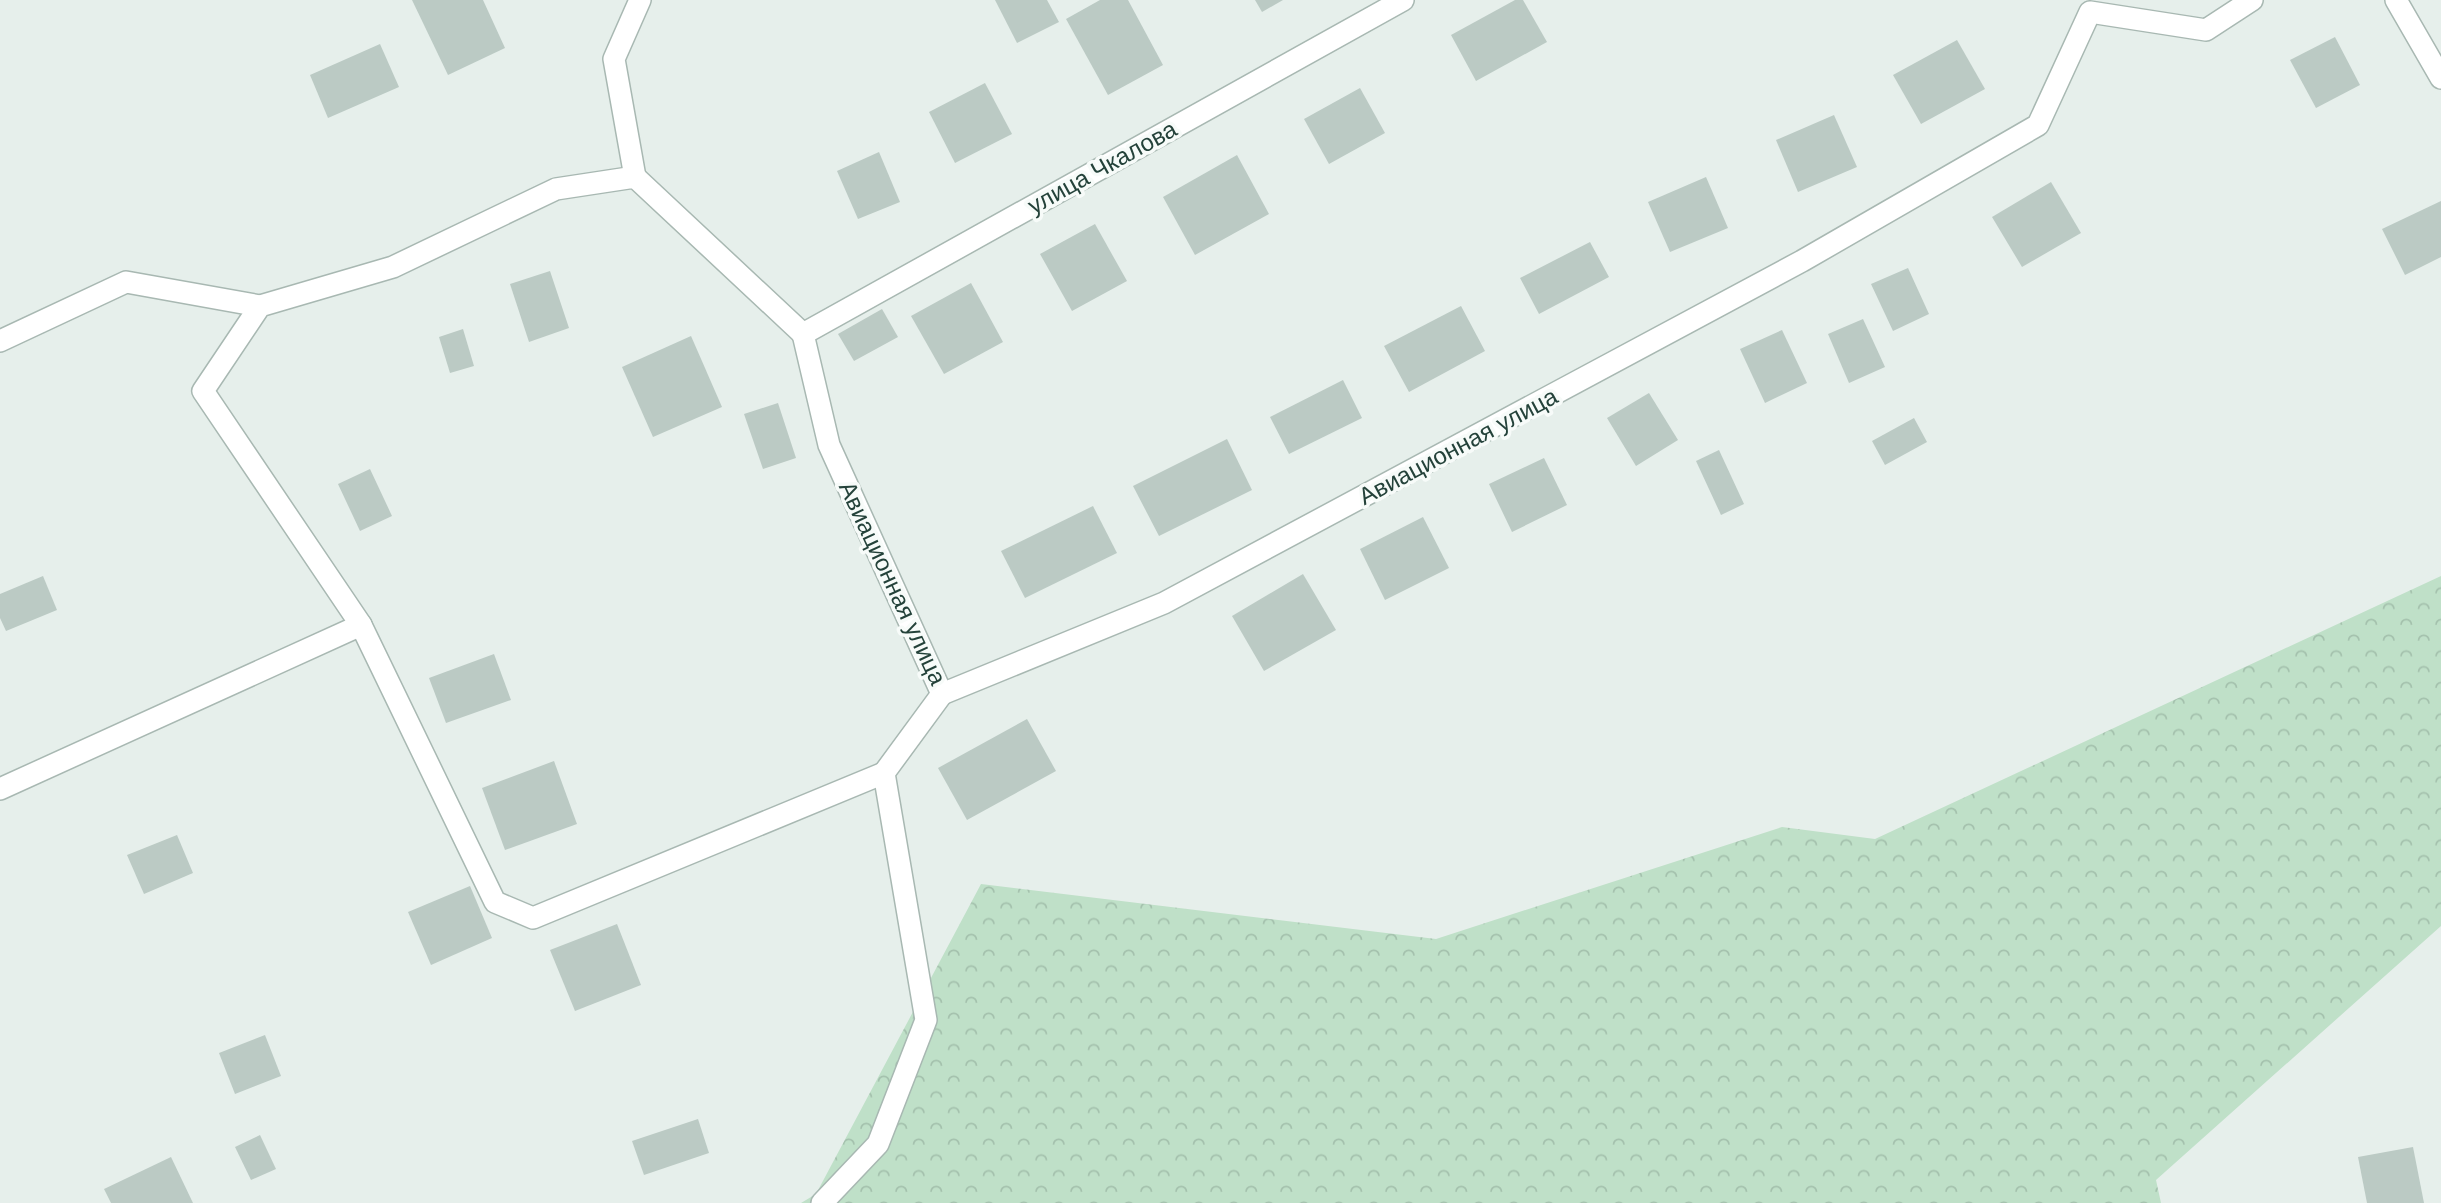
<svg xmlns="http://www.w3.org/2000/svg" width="2441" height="1203" font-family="'DM Sans',sans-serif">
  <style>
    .forest { fill: url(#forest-crowns) }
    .building { fill: #bbcac4 }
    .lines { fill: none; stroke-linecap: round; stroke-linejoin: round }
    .minor-casing { stroke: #a8b8b2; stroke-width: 24 }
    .minor { stroke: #fff; stroke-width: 21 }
    .labels { text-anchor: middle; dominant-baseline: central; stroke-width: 7; stroke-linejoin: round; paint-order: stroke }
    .street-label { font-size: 24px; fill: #24423a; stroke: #f7fbf9 }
  </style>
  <defs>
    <pattern id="forest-crowns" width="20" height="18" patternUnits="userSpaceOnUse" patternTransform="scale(1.75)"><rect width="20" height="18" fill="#bfe0c8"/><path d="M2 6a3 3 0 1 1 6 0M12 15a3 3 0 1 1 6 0" fill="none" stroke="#a4c1ad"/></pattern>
  </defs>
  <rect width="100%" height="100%" fill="#e6efeb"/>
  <path class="forest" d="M2441,576v350l-285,254 5,23h-1360l15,-9 165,-310 455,55 346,-112 93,12z"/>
  <g class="building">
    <path d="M412,0h71l22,48 -57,27z"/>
    <path d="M995,0h52l12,22 -42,21z"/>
    <path d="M1100,0h28l35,65 -55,30 -42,-76z"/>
    <path d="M1255,0h28l-21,12z"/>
    <path d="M1515,0h8l24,42 -71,39 -25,-46z"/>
    <path d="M2335,37l25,48 -44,23 -26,-48z"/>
    <path d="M1957,40l28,49 -64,35 -28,-49z"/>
    <path d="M380,44l19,43 -71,31 -18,-43z"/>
    <path d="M985,83l27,51 -57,29 -26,-51z"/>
    <path d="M1360,88l25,45 -56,31 -25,-45z"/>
    <path d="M1834,115l23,52 -59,25 -22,-52z"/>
    <path d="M879,152l21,50 -42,17 -21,-48z"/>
    <path d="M1237,155l32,59 -74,41 -32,-58z"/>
    <path d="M1706,177l22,51 -58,24 -22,-50z"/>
    <path d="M2051,182l30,51 -59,34 -30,-50z"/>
    <path d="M2441,201v56l-36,18 -23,-46z"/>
    <path d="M1095,224l32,57 -55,30 -32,-57z"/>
    <path d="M1590,242l19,35 -70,37 -19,-36z"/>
    <path d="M1908,268l21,46 -36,17 -22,-47z"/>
    <path d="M550,271l19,57 -40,14 -19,-58z"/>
    <path d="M971,283l32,59 -59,32 -33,-58z"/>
    <path d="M1461,306l24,45 -76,41 -25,-46z"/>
    <path d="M882,309l16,28 -44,24 -16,-27z"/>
    <path d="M1863,319l22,48 -36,16 -21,-49z"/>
    <path d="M463,329l11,37 -24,7 -11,-36z"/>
    <path d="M1782,330l25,53 -42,20 -25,-54z"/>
    <path d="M691,336l31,71 -69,30 -31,-70z"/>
    <path d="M1343,380l19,38 -73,36 -19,-37z"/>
    <path d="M1649,393l29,47 -42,26 -29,-48z"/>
    <path d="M778,403l18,55 -33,11 -19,-55z"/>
    <path d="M1914,418l13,24 -42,23 -13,-24z"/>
    <path d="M1227,439l25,51 -93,46 -26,-50z"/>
    <path d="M1719,450l25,54 -23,11 -25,-54z"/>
    <path d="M1544,458l23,47 -55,27 -23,-48z"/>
    <path d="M370,469l22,47 -32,15 -22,-47z"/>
    <path d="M1093,506l24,47 -92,45 -24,-47z"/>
    <path d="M1423,517l26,51 -64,32 -25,-51z"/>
    <path d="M1303,574l33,56 -72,41 -32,-55z"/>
    <path d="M43,576l14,34 -51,21 -6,-13v-24z"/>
    <path d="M494,654l17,46 -65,23 -17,-45z"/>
    <path d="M1027,719l29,52 -89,49 -29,-52z"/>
    <path d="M554,761l23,63 -72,26 -23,-62z"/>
    <path d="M177,835l16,38 -49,21 -17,-39z"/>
    <path d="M470,886l22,52 -61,27 -23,-53z"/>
    <path d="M617,924l24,61 -66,26 -25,-61z"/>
    <path d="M265,1035l16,41 -46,18 -16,-41z"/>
    <path d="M698,1119l11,34 -65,22 -12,-34z"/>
    <path d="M260,1135l16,34 -25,11 -16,-33z"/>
    <path d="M2413,1147l11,56h-57l-9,-46z"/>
    <path d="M171,1157l22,46h-82l-7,-14z"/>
  </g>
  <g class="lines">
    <g class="minor-casing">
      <g id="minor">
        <path d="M2396,0l45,78"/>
        <path d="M635,177l-21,-118 26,-59"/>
        <path d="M803,334l26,111 113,249 222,-91 638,-342 236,-136 52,-113 116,18 46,-30"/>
        <path d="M803,334l600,-334"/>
        <path d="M0,341l126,-59 134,24"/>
        <path d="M361,625l134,277 38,16 351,-145"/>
        <path d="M0,789l361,-164 -158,-234 57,-85 133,-39 163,-78 79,-12 168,157"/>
        <path d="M822,1203l56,-59 48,-124 -42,-247 58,-79"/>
      </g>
    </g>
    <use href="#minor" class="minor"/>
  </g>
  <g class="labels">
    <g class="street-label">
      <text transform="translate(1102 167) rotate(-29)">улица Чкалова</text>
      <text transform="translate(1458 446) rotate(-28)">Авиационная улица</text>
      <text transform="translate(893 583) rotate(65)">Авиационная улица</text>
    </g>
  </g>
</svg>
